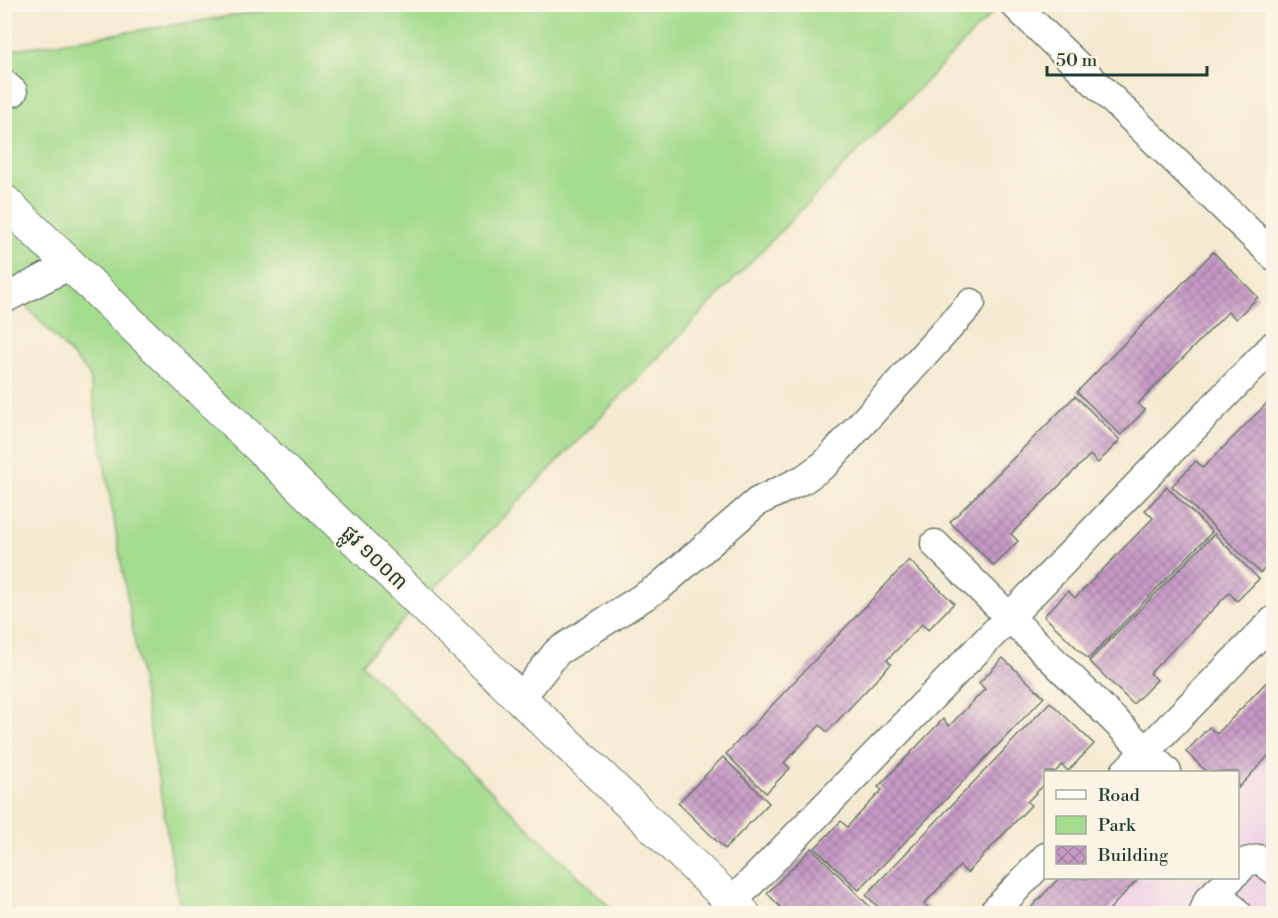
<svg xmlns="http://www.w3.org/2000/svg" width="1278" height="918" font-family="'Libre Bodoni','Noto Sans Khmer',serif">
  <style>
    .built { fill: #efd0e6 }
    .green { fill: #a4dc8e; stroke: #628c61; stroke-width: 1.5 }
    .building { fill: url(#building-cross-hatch) }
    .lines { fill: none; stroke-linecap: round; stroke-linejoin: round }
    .minor-casing { stroke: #6a7a6b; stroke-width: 31 }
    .major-casing { stroke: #6a7a6b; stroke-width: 35 }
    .minor { stroke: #fff; stroke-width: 28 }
    .major { stroke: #fff; stroke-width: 33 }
    .labels { text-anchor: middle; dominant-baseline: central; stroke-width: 4.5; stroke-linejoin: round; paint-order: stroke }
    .street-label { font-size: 21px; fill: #1f3d34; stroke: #fcf5e5 }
  </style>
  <defs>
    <pattern id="building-cross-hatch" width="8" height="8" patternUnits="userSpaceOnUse" patternTransform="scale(1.5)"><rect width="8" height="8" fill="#c79ac6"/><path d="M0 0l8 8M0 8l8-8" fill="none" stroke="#a17fa2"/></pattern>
  </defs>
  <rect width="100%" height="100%" fill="#fcf5e5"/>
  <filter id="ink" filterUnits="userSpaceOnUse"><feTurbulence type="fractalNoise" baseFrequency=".0167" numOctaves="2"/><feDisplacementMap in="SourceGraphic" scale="12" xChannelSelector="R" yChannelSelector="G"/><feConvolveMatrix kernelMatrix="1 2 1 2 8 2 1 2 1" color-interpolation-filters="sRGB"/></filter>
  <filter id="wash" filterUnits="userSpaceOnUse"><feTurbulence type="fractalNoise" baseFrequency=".008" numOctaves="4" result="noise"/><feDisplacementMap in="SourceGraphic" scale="24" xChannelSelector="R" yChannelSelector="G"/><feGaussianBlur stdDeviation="1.35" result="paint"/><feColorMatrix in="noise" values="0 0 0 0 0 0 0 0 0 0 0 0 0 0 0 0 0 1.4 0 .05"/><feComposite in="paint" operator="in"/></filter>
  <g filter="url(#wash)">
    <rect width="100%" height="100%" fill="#f5ead1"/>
    <path class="built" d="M1273,739v174l-163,1 -3,-3 32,-33h99v-102z"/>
    <path class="green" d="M291,5h709l-639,659 255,249h-435l-92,-539 -84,-91v-232l278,-43z"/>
    <g id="blocks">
      <g class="building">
        <path d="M1213,252l45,45 -22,22 -8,-7 -90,92 7,6 -24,25 -44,-43z"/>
        <path d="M1075,396l45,44 -22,23 -8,-8 -79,79 7,7 -24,25 -44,-44z"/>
        <path d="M1274,396v164l-14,13 -88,-87 24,-25 7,7z"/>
        <path d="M1167,487l45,45 -124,127 -44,-43 24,-25 7,7 78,-80 -8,-8z"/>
        <path d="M1214,534l45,45 -22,22 -8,-8 -79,80 7,7 -24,24 -44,-43z"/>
        <path d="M909,560l45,43 -26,27 -6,-6 -35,36 4,4 -64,68 -7,-7 -36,38 6,5 -24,25 -40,-39z"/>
        <path d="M1003,658l41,39 -185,193 -44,-42 26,-27 6,6 35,-37 -4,-3 65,-68 6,7 36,-37 -6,-6z"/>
        <path d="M1274,674v76l-36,38v-16h-31l-21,-20 23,-25 8,7z"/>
        <path d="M1050,702l44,42 -26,27 -6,-6 -7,7h-9v11l-19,19 4,3 -64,68 -7,-7 -36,38 6,5 -4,5h-41l-19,-19z"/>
        <path d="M723,757l46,46 -44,46 -47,-46z"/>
        <path d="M812,848l65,66h-90l-20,-21z"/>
        <path d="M1059,878h80l-34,36h-80z"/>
      </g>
    </g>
  </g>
  <g filter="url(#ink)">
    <use href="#blocks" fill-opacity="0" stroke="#6a7a6b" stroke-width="1.5"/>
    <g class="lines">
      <g class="minor-casing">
        <g id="minor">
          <path d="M1014,4l260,252"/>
          <path d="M4,84l9,8"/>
          <path d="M4,299l66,-34"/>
          <path d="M935,544l232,228"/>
          <path d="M520,699l37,-47 102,-65 98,-85 47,-23 21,-15 146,-161"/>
          <path d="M1125,772l149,-152"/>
          <path d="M1238,871l8,-9 13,-3 15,11"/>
          <path d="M1217,891l21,23"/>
          <path d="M732,902l542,-557"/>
          <path d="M992,914l54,-57"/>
          <path d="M1203,914l5,-14 23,-22"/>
        </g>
      </g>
      <g class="major-casing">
        <path id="major" d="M4,201l740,713"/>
      </g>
      <use href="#minor" class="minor"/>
      <use href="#major" class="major"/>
    </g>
  </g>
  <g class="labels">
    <g class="street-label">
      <text transform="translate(374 558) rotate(44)">ផ្លូវ ១០០៣</text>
    </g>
  </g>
  <rect width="1278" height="918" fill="none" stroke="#fcf5e5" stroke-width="24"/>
  <rect x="1044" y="771" width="195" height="108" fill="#fcf5e5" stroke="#a4ab9e" stroke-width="1.5"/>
  <rect x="1056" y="790" width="30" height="9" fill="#ffffff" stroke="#a4ab9e" stroke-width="1.5"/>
  <text x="1098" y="801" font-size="18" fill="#1f3d34">Road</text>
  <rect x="1056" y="816" width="30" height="18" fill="#a4dc8e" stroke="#a4ab9e" stroke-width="1.5"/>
  <text x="1098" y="831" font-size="18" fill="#1f3d34">Park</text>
  <rect x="1056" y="846" width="30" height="18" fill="url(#building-cross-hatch)" stroke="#a4ab9e" stroke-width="1.5"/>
  <text x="1098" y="861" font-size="18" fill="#1f3d34">Building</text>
  <path d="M1047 66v9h160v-9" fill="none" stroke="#1f3d34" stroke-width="3"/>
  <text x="1056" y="66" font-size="18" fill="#1f3d34" stroke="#fcf5e5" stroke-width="4.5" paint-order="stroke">50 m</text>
</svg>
